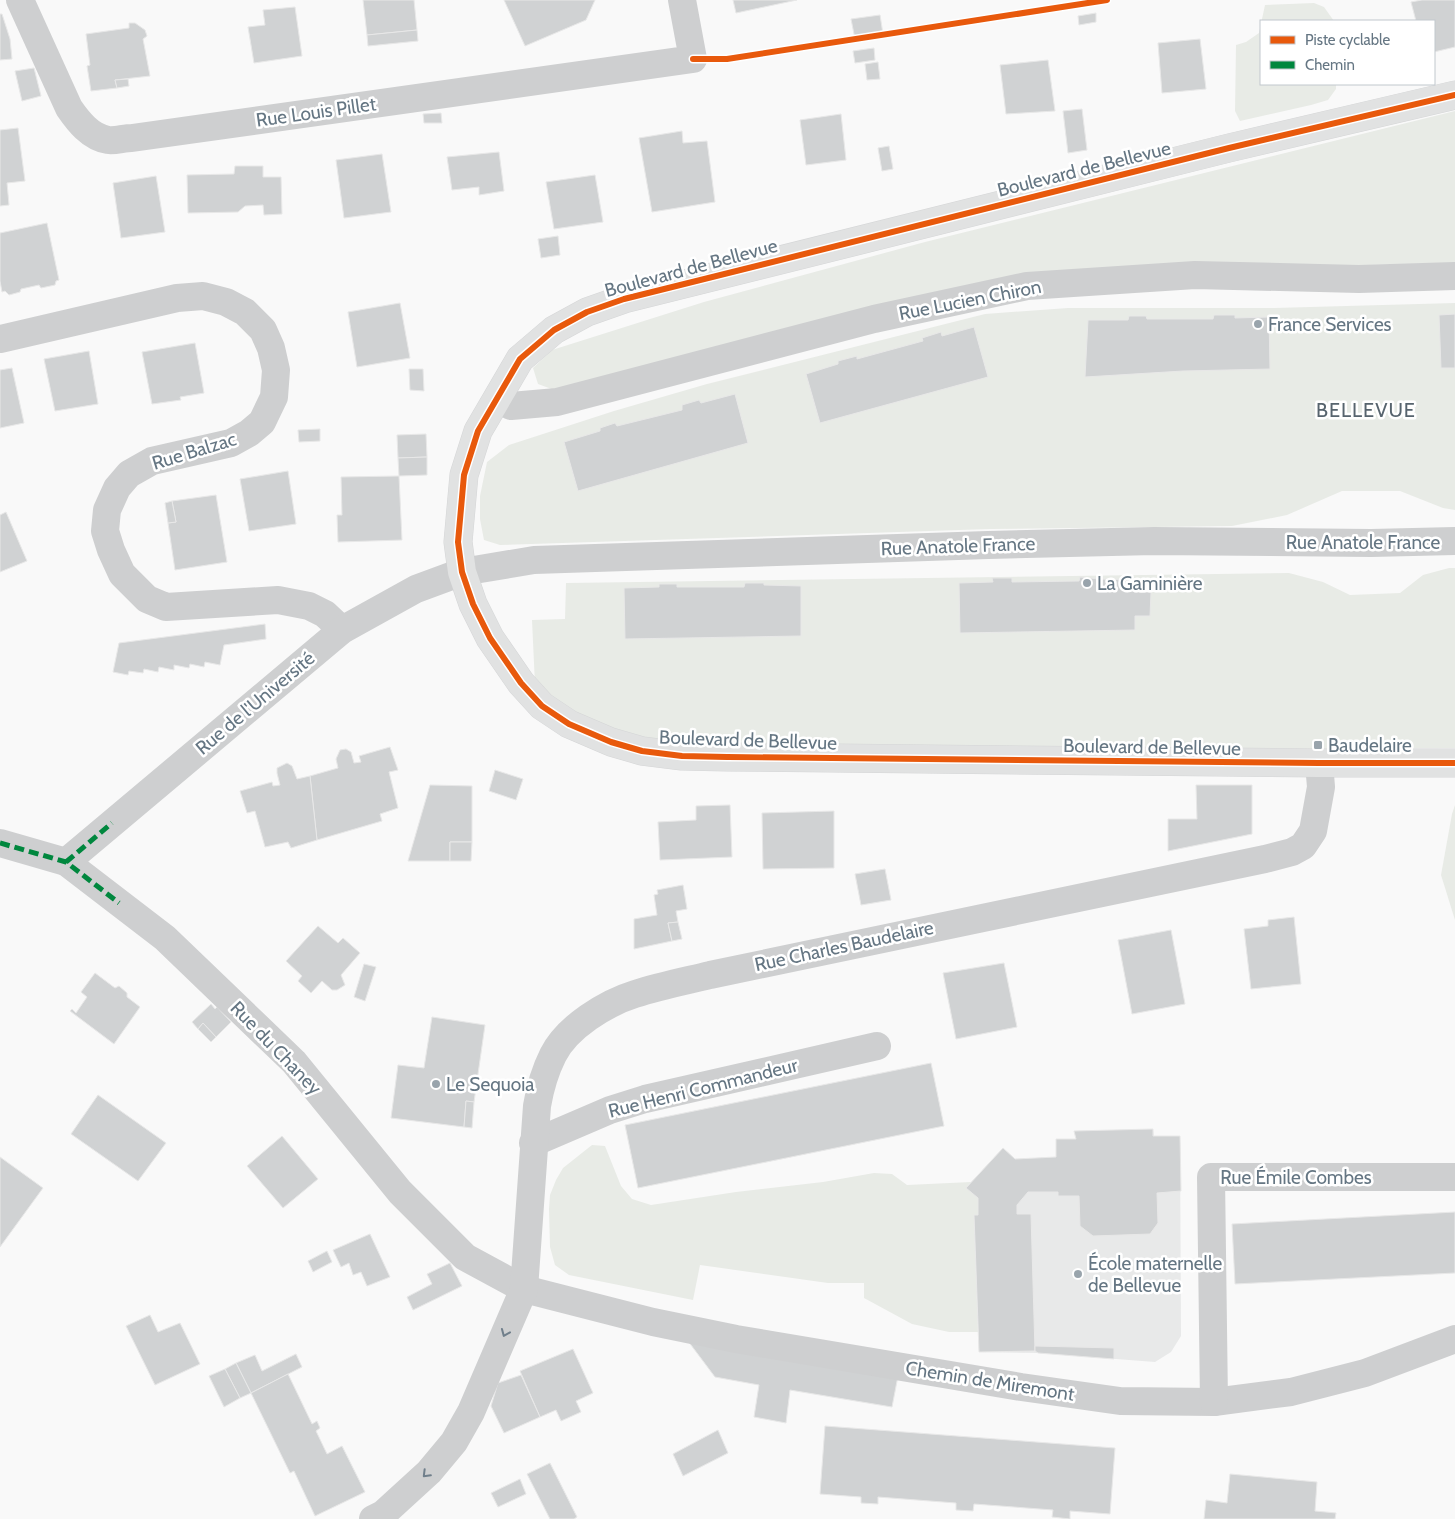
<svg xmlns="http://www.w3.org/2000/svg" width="1455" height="1519" font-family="Cabin,sans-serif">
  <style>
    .built { fill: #e8e9e9 }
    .green { fill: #e8ebe6 }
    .building { fill: #d0d2d3; stroke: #e8e8e8 }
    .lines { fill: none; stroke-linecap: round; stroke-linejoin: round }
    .secondary-casing { stroke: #d5d6d7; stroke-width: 29 }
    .minor { stroke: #cecfd0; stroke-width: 28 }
    .secondary { stroke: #e1e2e2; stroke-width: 28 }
    .quiet { stroke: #00873e; stroke-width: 5; stroke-dasharray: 10 5; stroke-linecap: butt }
    .cycleway-casing { stroke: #fff; stroke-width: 9 }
    .cycleway { stroke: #e8590c; stroke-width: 6 }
    .oneway { stroke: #707f8b }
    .poi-dot { fill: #99a4ac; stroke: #fff; stroke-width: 2 }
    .labels { text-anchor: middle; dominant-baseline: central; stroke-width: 5; stroke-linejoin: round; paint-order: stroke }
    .street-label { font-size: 19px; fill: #657683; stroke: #fff }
    .poi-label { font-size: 19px; fill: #657683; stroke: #fff; text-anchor: start }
    .neighbourhood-label { font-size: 20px; letter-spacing: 1px; fill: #57646e; stroke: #fff }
  </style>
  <rect width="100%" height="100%" fill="#f9f9f9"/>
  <path class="built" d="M1153,1129l1,7h26l1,200 -10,16 -16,10 -117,-9 -59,-1 -5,-137 -8,-27 37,-40 12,11 41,-2 29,-26z"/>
  <g class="green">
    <path d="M1314,3l10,4 10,14h-73v63h75v5l-8,11 -17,5 -71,16 -5,-10 1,-66 10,-3 13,-9 6,-28z"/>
    <path d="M1455,111v152l-387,9 -511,119 -19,-7 -5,-16 19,-18 152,-48 221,-60z"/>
    <path d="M1455,303v207l-12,-2 -43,-17h-58l-55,24 -55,11 -242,3 -490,16 -16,-5 -4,-21v-23l7,-34 22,-17 105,-34 93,-27 278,-70 83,-6h206z"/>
    <path d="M1449,568h6v180l-210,1 -566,-2 -34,-6 -70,-23 -40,-33 -3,-65 33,-1 1,-36 723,-10 34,9 27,13 50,-2 23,-18z"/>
    <path d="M1455,805v115l-14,-45 11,-61z"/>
    <path d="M592,1145l13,1 16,40 11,13 19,6 85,-13 87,-10 51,-9 18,1 15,11 64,-3 -5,6 12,10v17l-4,1 4,116h-29l-37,-8 -48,-26v-15h-36l-128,-18 -7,35 -124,-25 -14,-10 -5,-18 -1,-38 1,-14 6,-15 7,-12z"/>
  </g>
  <g class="building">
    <path d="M363,0h51l3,30 -50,5z"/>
    <path d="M504,0h91l-9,20 -61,26z"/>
    <path d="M733,0h64l-61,13z"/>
    <path d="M1422,0h33v47l-21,5v-31h-18l-5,-19z"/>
    <path d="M295,7l7,49 -48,7 -6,-36 17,-2 -2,-15z"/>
    <path d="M1096,13v9l-17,3 -1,-9z"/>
    <path d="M0,14h2l8,25 2,20 -12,1z"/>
    <path d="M880,15l3,19 -28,5 -4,-20z"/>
    <path d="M129,23h6l10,7 2,6 -4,3 7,37 -35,4 2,8 -26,3 -4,-25 3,-1 -4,-31 43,-6z"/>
    <path d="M417,30l1,11 -50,5 -1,-11z"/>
    <path d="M1200,39l6,50 -44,4 -4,-50z"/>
    <path d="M874,48l1,12 -20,3 -2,-12z"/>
    <path d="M1048,60l7,51 -49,3 -6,-49z"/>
    <path d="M878,62l2,17 -13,1 -2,-16z"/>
    <path d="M34,68l7,28 -19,5 -7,-30z"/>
    <path d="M128,79l1,7 -12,2 -2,-8z"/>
    <path d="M1082,109l5,41 -19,3 -5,-42z"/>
    <path d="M441,113l1,10h-18l-1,-9z"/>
    <path d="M841,114l5,46 -40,5 -6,-45z"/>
    <path d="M18,128l7,53 -18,2 2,22 -9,1v-76z"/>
    <path d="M682,131l1,12 24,-2 8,61 -63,10 -13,-74z"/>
    <path d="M889,146l4,23 -11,2 -4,-23z"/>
    <path d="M499,152l5,39 -25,4v-8l-27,3 -5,-33z"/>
    <path d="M382,154l9,58 -47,6 -8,-58z"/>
    <path d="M235,166h28v11h18l1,37 -18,1 -1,-10 -18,1 -7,6 -50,1 -1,-38 47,-1z"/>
    <path d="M595,175l8,47 -49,7 -8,-47z"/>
    <path d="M156,176l9,56 -44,6 -8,-55z"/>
    <path d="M47,223l12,57 -3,1 -1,4 -14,3 -2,-3 -18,4 -1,3 -11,3 -4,-4 -3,1 -2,-11v-48z"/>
    <path d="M558,236l2,19 -19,3 -3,-19z"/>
    <path d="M400,303l10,55 -53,9 -9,-55z"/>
    <path d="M1455,314v54h-14l-2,-53z"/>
    <path d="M1214,315h21v3l34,-1 1,52 -87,2 -98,6 3,-57h40l1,-4h17l1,3h66z"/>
    <path d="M974,327l14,50 -168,46 -14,-49 32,-10v-3l19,-5v3l66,-18 -1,-3 19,-6 1,4z"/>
    <path d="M195,343l9,50 -24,4 1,3 -29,4 -10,-52z"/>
    <path d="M89,351l9,53 -43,7 -11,-52z"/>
    <path d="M12,368l12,55 -24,5v-58z"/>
    <path d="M409,369h14l1,22 -14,-1z"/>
    <path d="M735,394l13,49 -170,48 -14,-49 36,-11v-3l15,-5 2,3 65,-16v-5l17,-5 2,3z"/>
    <path d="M320,429v12l-21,1 -1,-12z"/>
    <path d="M426,434l1,23 -29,1 -1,-23z"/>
    <path d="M427,457v18l-28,1 -1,-18z"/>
    <path d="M288,471l8,53 -47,7 -9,-52z"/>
    <path d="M399,476l3,64 -64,2 -1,-27h5l-1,-38z"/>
    <path d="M216,495l11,67 -52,8 -7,-47 8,-1 -4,-21z"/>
    <path d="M172,501l4,21 -8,1 -3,-20z"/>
    <path d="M6,512l21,49 -27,11v-57z"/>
    <path d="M1080,577l19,2 34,1 1,12h17l-1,24h-15v14l-175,3 -1,-50 34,-1 -1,-4h20v4l67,-1z"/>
    <path d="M745,583h19v2l37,1v50l-176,3 -1,-51 35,-1v-3h18v3h67z"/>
    <path d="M265,624l1,15 -42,6 -4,20 -15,-3 -1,5 -14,-3 -1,4 -15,-3v5l-15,-3 -1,5 -14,-3 -1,4 -14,-2 -1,4 -15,-3 6,-29z"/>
    <path d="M390,747l8,23 -9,2 9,36 -18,6 2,7 -65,19 -7,-64 28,-8 -2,-9 4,-9 6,-1 5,3 3,11 7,-1 -2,-6z"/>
    <path d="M287,763l5,3 5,13 13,-3 7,64 -26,8 -3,-6 -23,5 -10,-36 -8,2 -7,-22 32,-9 1,4 7,-1 -3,-12v-5z"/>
    <path d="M495,770l28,9 -7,21 -27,-9z"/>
    <path d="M430,785l42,1v56h-22v19h-42z"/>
    <path d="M1196,785h56v49l-84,17v-32h29z"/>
    <path d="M730,805l2,52 -72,3 -2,-38 38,-2v-14z"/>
    <path d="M834,811v57l-71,1 -1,-56z"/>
    <path d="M450,842h22l-1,19h-21z"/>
    <path d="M885,869l6,31 -30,5 -6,-31z"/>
    <path d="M683,885l4,24 -11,2 2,11 -10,1 4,18 -38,8v-30l23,-4 -3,-20 4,-1 -1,-4z"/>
    <path d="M1294,917l7,67 -50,5 -7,-60 24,-3v-6z"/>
    <path d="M678,922l4,17 -10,2 -4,-18z"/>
    <path d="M318,926l20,17 5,-5 17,15 -19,22 4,10 -8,5h-5l-10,-9 -11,12 -13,-12 4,-5 -16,-15z"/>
    <path d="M1171,930l14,74 -53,10 -14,-74z"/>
    <path d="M1004,963l13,64 -61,12 -13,-66z"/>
    <path d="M364,964l12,3 -11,34 -11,-4z"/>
    <path d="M95,973l20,15 4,-2 8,7v4l13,10 -26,37 -44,-33 2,-2 4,4 11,-16 -6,-5z"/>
    <path d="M211,1004l4,5 2,-2 14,15 -15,15 -13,-14 -5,6 -6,-7z"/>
    <path d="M432,1017l53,8 -11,77 -8,-1 -2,26 -73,-9 7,-53 26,3z"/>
    <path d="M203,1023l13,14 -5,5 -13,-13z"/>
    <path d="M931,1063l13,63 -306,62 -13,-63z"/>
    <path d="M98,1095l68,48 -28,38 -67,-47z"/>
    <path d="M466,1101l8,1 -2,26 -8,-1z"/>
    <path d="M1153,1129v7h27l1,55 -24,2 1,30 -8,11 -57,2 -13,-10 -1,-30h-21v-4h-30l-11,13v9h14l4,137 -56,1 -5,-137h4v-17l-12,-10 37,-40 12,11 41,-2v-18h20l-2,-8z"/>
    <path d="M282,1136l36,43 -35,29 -36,-42z"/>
    <path d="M0,1157l43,31 -43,59z"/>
    <path d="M1455,1212v61l-220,11 -3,-60z"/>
    <path d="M370,1234l20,43 -23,9 -6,-14 -8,3 -4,-12 -8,4 -8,-17z"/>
    <path d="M327,1251l5,11 -19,10 -5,-11z"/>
    <path d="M450,1263l12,23 -49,24 -6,-13 25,-13 -5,-10z"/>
    <path d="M150,1315l8,17 22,-9 20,41 -45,21 -29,-59z"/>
    <path d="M688,1341l210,35 -6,31 -102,-17 -4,33 -32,-6 5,-32 -44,-8z"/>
    <path d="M1035,1346l79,2v11l-76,-6 -3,-2z"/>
    <path d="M573,1349l20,44 -17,8 5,11 -20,9 -5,-11 -16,7 -20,-46z"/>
    <path d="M296,1354l6,13 -51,26 -15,-30 19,-8 7,16z"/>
    <path d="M236,1363l15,30 -11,5 -15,-29z"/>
    <path d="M225,1369l15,29 -16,9 -15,-31z"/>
    <path d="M288,1374l24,50 5,-3 3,7 -4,3 11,23 15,-8 23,46 -50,24 -21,-45 -4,2 -39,-80z"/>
    <path d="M521,1375l19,42 -36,16 -13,-27 7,-23z"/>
    <path d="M825,1426l290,22 -5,66 -40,-3v8l-18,-2 1,-7 -79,-6 -1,7 -17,-1v-7l-78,-6v7l-17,-1v-6l-41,-3z"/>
    <path d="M718,1430l10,23 -45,23 -10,-22z"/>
    <path d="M550,1463l27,54 -3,2h-24l-23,-45z"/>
    <path d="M1230,1474l87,8 -2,29 21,2 -1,6h-131l2,-19 21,3z"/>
    <path d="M520,1479l6,15 -28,13 -7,-14z"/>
  </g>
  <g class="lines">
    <g class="secondary-casing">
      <path id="secondary" d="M1455,95l-226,53 -605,151 -37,13 -33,18 -34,29 -42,72 -14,44 -6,67 4,30 11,32 17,34 31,45 21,23 27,18 42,18 31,9 40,5 45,1 592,6h136"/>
    </g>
    <g class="minor">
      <path d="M20,0l49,108c9,13 21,29 39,32 7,1 16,-2 24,-2l561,-79 -11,-59"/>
      <path d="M0,339l177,-41 26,-2 23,6 19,10 18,18 8,18 5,22 -2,27 -12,25 -13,11 -18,10 -79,18 -23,13 -12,14 -10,22 -2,21 6,19 11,24 25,25 19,8 112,-7 31,6 16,8 17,16"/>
      <path d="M497,399l14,7 46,-4 317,-83 153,-33 168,-11 164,4 96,-3"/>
      <path d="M0,843l66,19 99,76 129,124 106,130 65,65 59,32 129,33 83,17 285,48 99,14 94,1 77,-10 74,-19 90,-34"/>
      <path d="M66,862l276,-232 74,-41 46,-17 72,-12 454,-15 166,-4 217,2 84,-2"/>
      <path d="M533,1143l77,-33 35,-11 232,-53"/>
      <path d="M1214,1402l-3,-225h244"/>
      <path d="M373,1519l10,-5 46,-42 25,-30 17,-30 53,-123 13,-183c3,-18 8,-35 16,-51 14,-28 53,-52 82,-61 24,-8 50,-13 75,-19l555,-116 27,-7 11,-6 10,-15 8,-44 -2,-24"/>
    </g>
    <use href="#secondary" class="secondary"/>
    <g class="quiet">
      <path d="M0,843l66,19 53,41"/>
      <path d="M66,862l46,-39"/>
    </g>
    <g class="cycleway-casing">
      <g id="cycleway">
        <path d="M693,59h34l380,-59"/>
        <path d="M1455,95l-226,53 -605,151 -37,13 -33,18 -34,29 -42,72 -14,44 -6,67 4,30 11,32 17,34 31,45 21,23 27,18 42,18 31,9 40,5 45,1 592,6h136"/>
      </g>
    </g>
    <use href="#cycleway" class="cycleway"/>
  </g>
  <defs><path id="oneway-chevron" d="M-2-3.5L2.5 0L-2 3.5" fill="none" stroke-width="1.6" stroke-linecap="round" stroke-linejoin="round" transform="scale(1.25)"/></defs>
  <g class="oneway">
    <use href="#oneway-chevron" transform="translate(505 1333) rotate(113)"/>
    <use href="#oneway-chevron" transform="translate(426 1474) rotate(135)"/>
  </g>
  <g class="poi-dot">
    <circle cx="1258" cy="324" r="5"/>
    <circle cx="1087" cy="583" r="5"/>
    <rect x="1313" y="740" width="10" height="10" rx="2.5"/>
    <circle cx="436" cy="1084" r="5"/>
    <circle cx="1078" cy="1274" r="5"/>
  </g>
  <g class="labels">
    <g class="street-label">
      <text transform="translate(316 112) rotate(-8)">Rue Louis Pillet</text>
      <text transform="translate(1084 169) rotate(-14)">Boulevard de Bellevue</text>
      <text transform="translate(691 268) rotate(-15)">Boulevard de Bellevue</text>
      <text transform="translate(970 300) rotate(-11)">Rue Lucien Chiron</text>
      <text transform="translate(194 451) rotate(-17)">Rue Balzac</text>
      <text x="1363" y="542">Rue Anatole France</text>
      <text transform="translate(958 546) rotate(-2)">Rue Anatole France</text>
      <text transform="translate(255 703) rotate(-40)">Rue de l'Université</text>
      <text transform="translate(748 740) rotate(2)">Boulevard de Bellevue</text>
      <text transform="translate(1152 747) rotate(1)">Boulevard de Bellevue</text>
      <text transform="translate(844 946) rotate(-12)">Rue Charles Baudelaire</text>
      <text transform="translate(276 1048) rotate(46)">Rue du Chaney</text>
      <text transform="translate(703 1088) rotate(-14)">Rue Henri Commandeur</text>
      <text x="1296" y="1177">Rue Émile Combes</text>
      <text transform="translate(990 1381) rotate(9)">Chemin de Miremont</text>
    </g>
    <g class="poi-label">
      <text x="1268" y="324">France Services</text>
      <text x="1097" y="583">La Gaminière</text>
      <text x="1328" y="745">Baudelaire</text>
      <text x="446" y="1084">Le Sequoia</text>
      <text x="1088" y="1263">École maternelle<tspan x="1088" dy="22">de Bellevue</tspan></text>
    </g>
    <g class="neighbourhood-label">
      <text x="1366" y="410">BELLEVUE</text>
    </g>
  </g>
  <rect x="1260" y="20" width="175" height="65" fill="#ffffff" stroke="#c1c8cd"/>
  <rect x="1270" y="36" width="25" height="8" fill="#e8590c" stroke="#c1c8cd"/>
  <text x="1305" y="45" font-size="15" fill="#657683">Piste cyclable</text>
  <rect x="1270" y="61" width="25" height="8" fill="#00873e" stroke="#c1c8cd"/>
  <text x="1305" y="70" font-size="15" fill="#657683">Chemin</text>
</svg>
